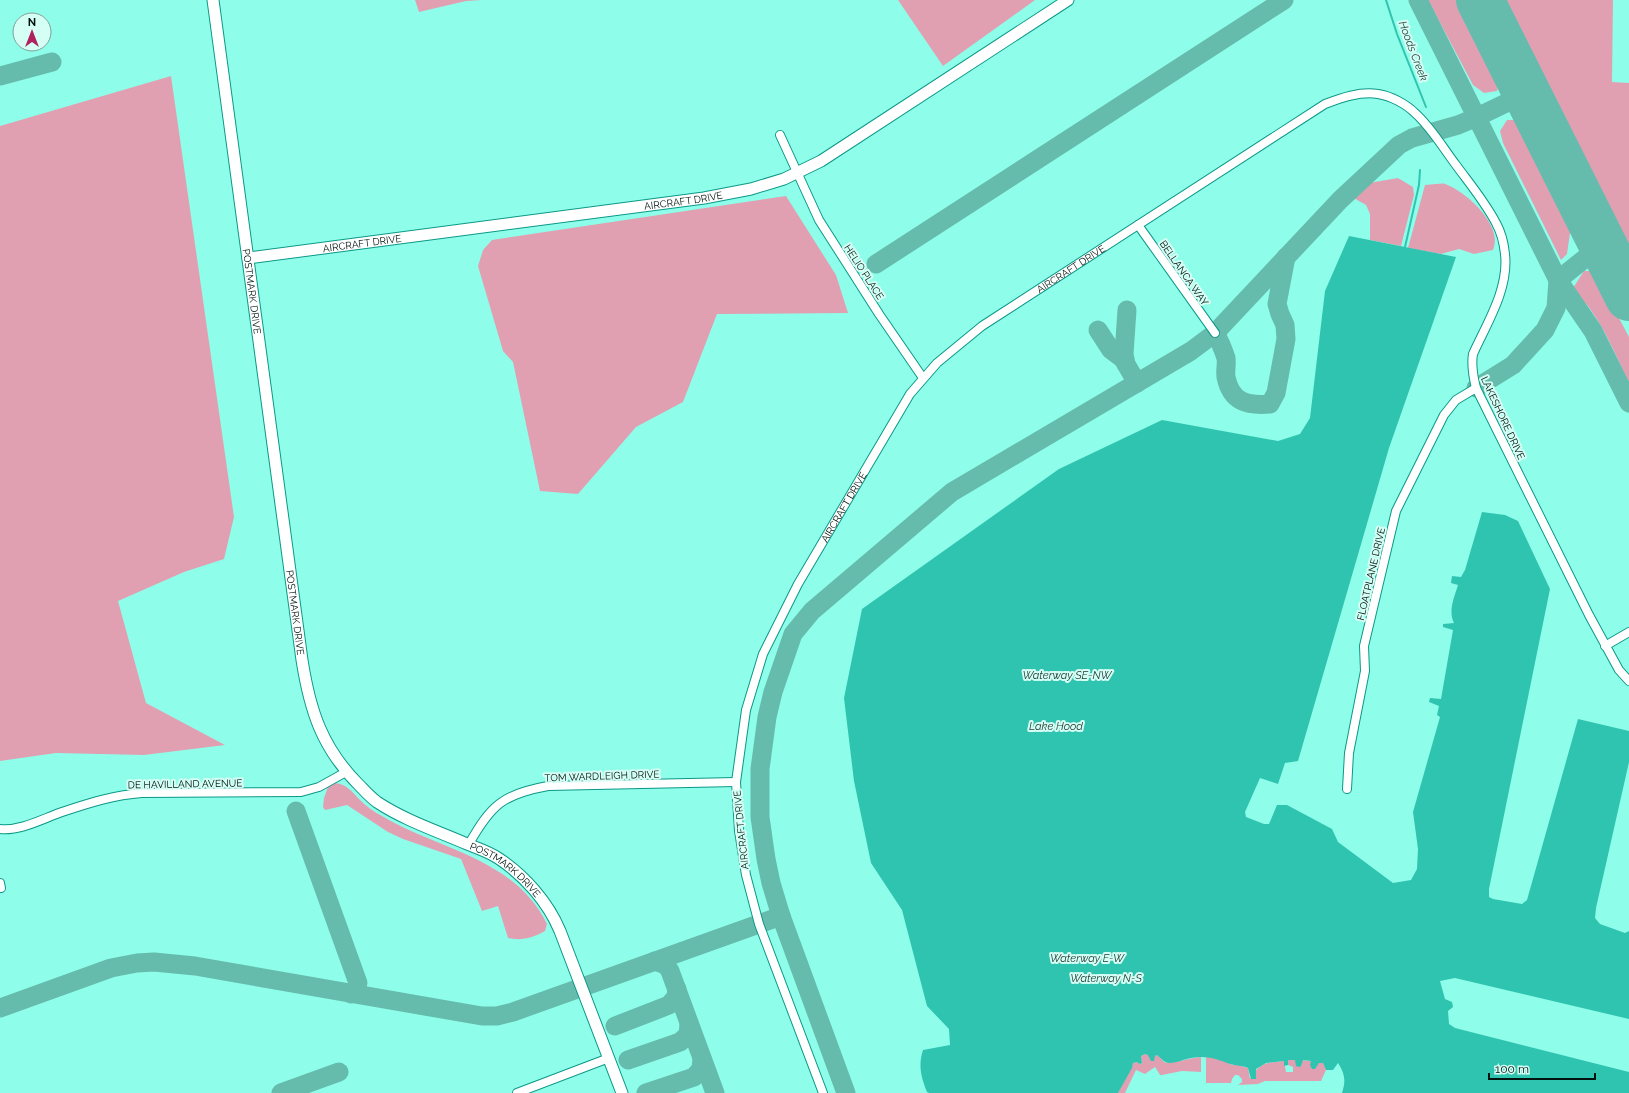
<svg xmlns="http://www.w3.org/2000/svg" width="1629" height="1093" font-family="Raleway,sans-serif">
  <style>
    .green { fill: #e1a0b2 }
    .water { fill: #2fc4af }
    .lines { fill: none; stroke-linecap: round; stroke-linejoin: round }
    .stream { stroke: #2fc4af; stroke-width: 2 }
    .taxiway { stroke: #66bcac; stroke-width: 19 }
    .runway { stroke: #66bcac; stroke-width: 48 }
    .street-casing { stroke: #0b9887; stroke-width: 10 }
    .secondary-casing { stroke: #0b9887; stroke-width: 13 }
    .street { stroke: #fff; stroke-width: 8 }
    .secondary { stroke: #fff; stroke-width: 11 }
    .labels { text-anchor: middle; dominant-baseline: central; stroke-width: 4; stroke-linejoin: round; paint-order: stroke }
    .street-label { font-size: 10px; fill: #00130f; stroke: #d5fef5 }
    .water-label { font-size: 11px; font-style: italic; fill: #1e3531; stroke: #d5fef5 }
  </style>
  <rect width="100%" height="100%" fill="#8efeea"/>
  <g class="green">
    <path d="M415,0h67l-16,1 -47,11z"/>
    <path d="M898,0h137l-92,66z"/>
    <path d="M1428,0h30l41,81 -2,10 -13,2 -11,-8z"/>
    <path d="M1503,0h110l-1,82 17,1v165z"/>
    <path d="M171,76l63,441 -10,42 -40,13 -66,29 28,102 79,42 -81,10 -88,-2 -56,8v-635z"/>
    <path d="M1507,120h8l5,3 51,103 -4,28 -6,6 -58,-117 -3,-12z"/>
    <path d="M1398,178l15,9 1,8 -13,51 -31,-6v-26l-4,-9 -14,-8 17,-14z"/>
    <path d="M1436,184c3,0 7,-1 9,0 21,7 59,42 48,66l-19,4 -15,-5 -18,5 -33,-6 17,-63z"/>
    <path d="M786,196l50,79 12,38 -131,1 -34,88 -47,25 -58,67 -38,-3 -27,-129 -10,-11 -25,-85 5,-16 9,-10z"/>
    <path d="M1584,271h10l35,66v46c-12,-25 -23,-52 -39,-74 -6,-10 -13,-9 -17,-21z"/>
    <path d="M335,783c12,1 17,9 25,17 6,6 14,12 22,16 57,34 133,42 165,108l-2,7c-12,7 -24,10 -37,7l-10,-32 -16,5 -21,-52 -58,-20 -15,-7 -41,-27 -22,5 -2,-3 1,-9 4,-11z"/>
    <path d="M1145,1054l10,2 2,-1c3,2 5,5 7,7 6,3 29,-5 37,-5v15l-19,-1 -20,4h-2l-5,-8 -10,7 -9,-4 -11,23h-7l15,-30 4,-1 4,2 1,-1 -1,-7z"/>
    <path d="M1206,1056l17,4 9,5h6l10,3 2,11c10,-17 16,-16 34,-18l2,11h7v-5l-5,-2v-5l8,-1v7h5l1,-6 21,3 3,7 -5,11h-56l-7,3 -20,1 4,-3v-3l-4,-4h-3l-3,4 -1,4h-25z"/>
  </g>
  <path class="water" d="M1349,236l107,21 -67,191 -91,313 -13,2 -7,21 -18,-6 -15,34 1,5 18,7h5l8,-19h10l45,24 6,13 55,41 18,-3 6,-11 1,-20 -5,-37 27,-95 -3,-2 2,-9 -10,-4 1,-4 11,1 12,-69 -10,-3v-3l11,-1c-6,-12 0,-25 4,-38l-7,-2 1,-7 9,1 4,-7 17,-58 23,3 13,6 32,68 -61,300v8l4,2 29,5 5,-4 51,-181 51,12v31l-33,146 -1,10 5,6 25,9 4,-2v88l-174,-41 -15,3 5,18 7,3 1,5 -5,4 1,13 6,4 174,44v21h-287c4,-12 3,-19 -4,-30l-5,7h-7l-3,-7h-4l-4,6h-3l-2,-4 1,-4 -8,-1 -2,6 -2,1 -3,-1 -1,-6h-7v5l-4,1v-5l-18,2 -10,6v10h-5l-3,-11c-6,-3 -12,-2 -18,-4 -13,-5 -24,-9 -39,-6 -7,1 -14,5 -21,5 -6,0 -9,-5 -13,-8l-2,1 -1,5h-3l-3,-6 -3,-1 -4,2 1,7 -2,1 -3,-2 -4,1 -1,5 -14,25h-189l-2,-1c-6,-15 -9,-27 -4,-42l27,-5 -1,-16 -22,-23 -25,-96 -31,-47 -17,-82 -10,-83 18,-89 197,-140 103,-49 116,21 22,-7 10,-16 15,-127z"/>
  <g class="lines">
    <g class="stream">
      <path d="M1386,0l11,34 29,73"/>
      <path d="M1405,247l14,-62 1,-15"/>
    </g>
    <g class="taxiway">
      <path d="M1418,0l140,280 35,51 36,72"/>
      <path d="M0,76l52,-14"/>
      <path d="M876,264l408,-264"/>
      <path d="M1098,330l13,20 12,9 14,24"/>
      <path d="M1215,333c5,8 8,16 11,25 1,6 -1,13 0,19 5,25 21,29 44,27l6,-11 10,-54 -1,-14 -5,-11 -3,-10 9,-47"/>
      <path d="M1126,364l-2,-10 3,-44"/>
      <path d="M1476,388l37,-23 32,-35 11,-22 2,-28 45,-36"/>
      <path d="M296,811l62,172 -3,8 -4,3"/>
      <path d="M655,961l11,4 4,6 45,122"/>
      <path d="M0,1008l111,-40 26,-5 17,-1 41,4 287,50h15l16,-4 268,-96"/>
      <path d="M615,1026l54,-21 7,-8 1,-8"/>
      <path d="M628,1060l52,-18 8,-7 1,-11"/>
      <path d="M281,1093l58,-21"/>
      <path d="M646,1093l48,-16 7,-8 1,-10"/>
      <path d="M846,1093l-65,-177 -10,-33 -5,-24 -6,-42v-48l7,-52 6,-25 20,-58 19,-23 140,-119 239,-141 24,-18 125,-133 59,-55 13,-7 46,-13 19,-8 50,-24"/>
    </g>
    <path class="runway" d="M1480,0l149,297"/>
    <g class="street-casing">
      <g id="street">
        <path d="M780,135l39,85 60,94 44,64"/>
        <path d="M1138,225l77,108"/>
        <path d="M1605,646l24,-14"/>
        <path d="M1347,789l2,-36 16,-82 -1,-25 32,-135 48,-96 12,-15 20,-12"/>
        <path d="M0,829c21,2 42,-10 62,-17 27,-9 52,-17 80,-19l159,-1 18,-5 27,-15"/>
        <path d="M469,844c22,-39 34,-50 79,-58l188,-4"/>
        <path d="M0,883l1,5"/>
        <path d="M517,1093l92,-35"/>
        <path id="s1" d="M823,1093l-64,-169 -13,-49 -7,-44 -3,-49 10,-72 17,-56 35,-70 112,-190 27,-31 45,-37 343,-222c16,-6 35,-13 53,-10 13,2 28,10 37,19 16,14 28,35 41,52 14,19 29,37 40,58 5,9 8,21 9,31 4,35 -18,69 -32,100 -2,12 0,22 3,34l113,227 30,55 10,11"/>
      </g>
    </g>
    <g class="secondary-casing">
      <g id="secondary">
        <path id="s2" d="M213,0l89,660c8,51 20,88 57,125 5,5 11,12 18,17 27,18 60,29 90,42 10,4 22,8 31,14 26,17 50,44 62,73l62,162"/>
        <path id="s3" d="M248,258l456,-60 47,-9 33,-10 37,-18 247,-161"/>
      </g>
    </g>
    <use href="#street" class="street"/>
    <use href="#secondary" class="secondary"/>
  </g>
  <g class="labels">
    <g class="street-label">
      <text stroke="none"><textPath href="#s3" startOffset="439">AIRCRAFT DRIVE</textPath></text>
      <text stroke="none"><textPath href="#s3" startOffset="115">AIRCRAFT DRIVE</textPath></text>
      <text stroke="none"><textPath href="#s1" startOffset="960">AIRCRAFT DRIVE</textPath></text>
      <text transform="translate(864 272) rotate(57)">HELIO PLACE</text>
      <text transform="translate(1184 273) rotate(55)">BELLANCA WAY</text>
      <text stroke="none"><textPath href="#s2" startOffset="294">POSTMARK DRIVE</textPath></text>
      <text transform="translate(1503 418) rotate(65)">LAKESHORE DRIVE</text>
      <text stroke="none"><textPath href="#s1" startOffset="624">AIRCRAFT DRIVE</textPath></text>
      <text transform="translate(1371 574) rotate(-77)">FLOATPLANE DRIVE</text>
      <text stroke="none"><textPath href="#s2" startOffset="618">POSTMARK DRIVE</textPath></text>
      <text transform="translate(602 776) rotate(-2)">TOM WARDLEIGH DRIVE</text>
      <text transform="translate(185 784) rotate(-1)">DE HAVILLAND AVENUE</text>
      <text transform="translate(741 830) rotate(-96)">AIRCRAFT DRIVE</text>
      <text stroke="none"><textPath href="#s2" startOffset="977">POSTMARK DRIVE</textPath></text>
    </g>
    <g class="water-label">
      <text transform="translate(1413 51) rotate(69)">Hoods Creek</text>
      <text x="1067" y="675">Waterway SE-NW</text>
      <text x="1056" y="726">Lake Hood</text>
      <text x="1087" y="958">Waterway E-W</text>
      <text x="1106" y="978">Waterway N-S</text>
    </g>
  </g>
  <g transform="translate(32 32)"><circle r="19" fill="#d5fef5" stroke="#80a099"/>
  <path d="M0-3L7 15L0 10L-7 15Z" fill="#af225e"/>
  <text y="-6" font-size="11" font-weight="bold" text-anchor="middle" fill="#00130f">N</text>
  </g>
  <path d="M1489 1073v6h106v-6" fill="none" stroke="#00130f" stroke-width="2"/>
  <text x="1495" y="1073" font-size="12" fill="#00130f" stroke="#d5fef5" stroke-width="3" paint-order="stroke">100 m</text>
</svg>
